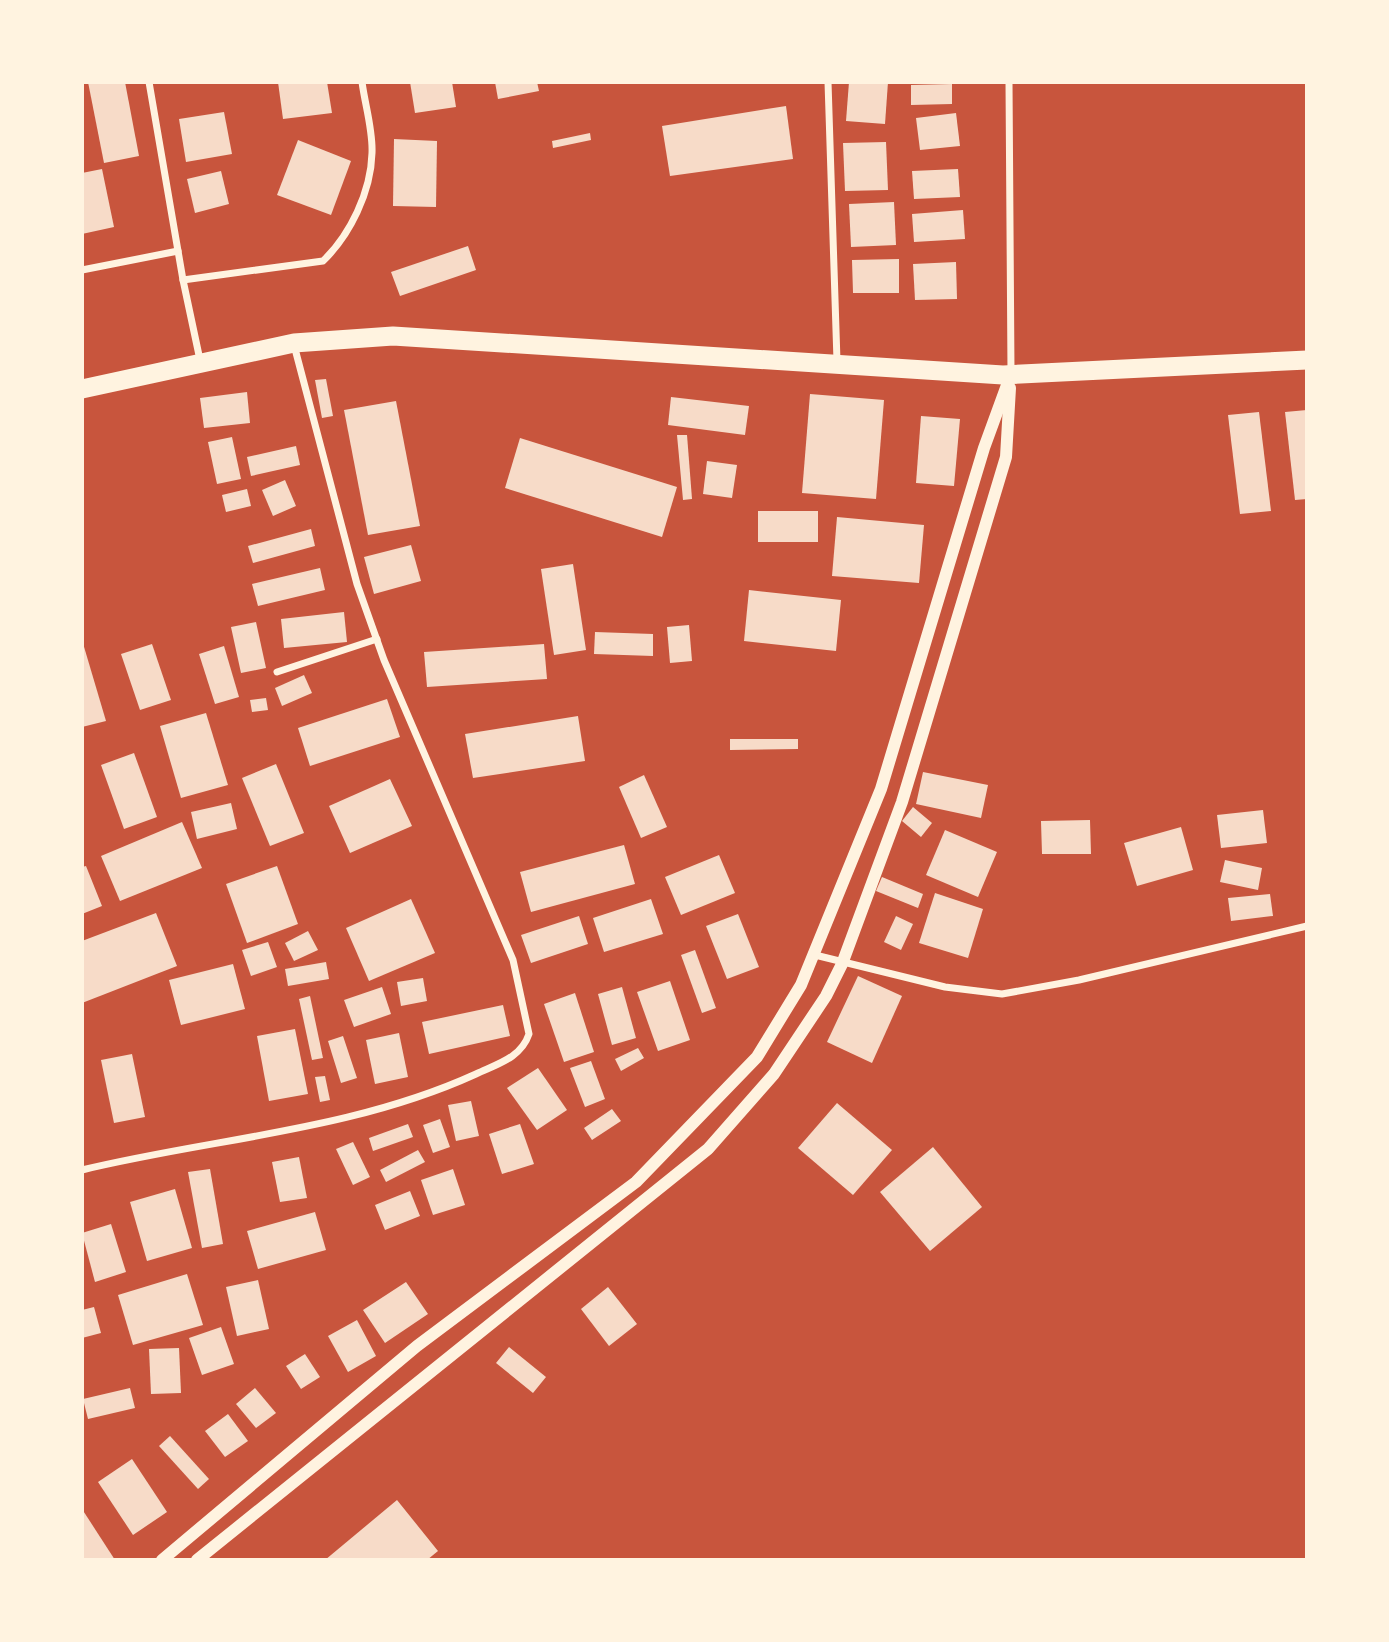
<svg xmlns="http://www.w3.org/2000/svg" width="1389" height="1642" font-family="'Asap Condensed',sans-serif">
  <style>
    .building { fill: #f7dbc8 }
    .lines { fill: none; stroke-linecap: round; stroke-linejoin: round }
    .minor { stroke: #fff3e0; stroke-width: 7 }
    .tertiary { stroke: #fff3e0; stroke-width: 12 }
    .trunk { stroke: #fff3e0; stroke-width: 19 }
  </style>
  <rect width="100%" height="100%" fill="#c8553d"/>
  <g class="building">
    <path d="M88,82h37l14,74 -35,7z"/>
    <path d="M278,82h49l5,31 -49,6z"/>
    <path d="M410,82h42l4,25 -41,6z"/>
    <path d="M495,82h42l2,9 -41,8z"/>
    <path d="M849,82h39l-3,42 -39,-3z"/>
    <path d="M952,84v20l-41,1v-20z"/>
    <path d="M786,106l7,53 -123,17 -8,-50z"/>
    <path d="M224,112l8,42 -46,8 -7,-43z"/>
    <path d="M956,113l4,33 -40,4 -4,-32z"/>
    <path d="M590,133l1,7 -38,8 -1,-7z"/>
    <path d="M394,139l43,2 -1,66 -43,-1z"/>
    <path d="M298,140l53,21 -20,54 -54,-20z"/>
    <path d="M886,142l2,48 -43,1 -2,-48z"/>
    <path d="M102,169l12,58 -32,7v-61z"/>
    <path d="M958,169l2,28 -46,2 -2,-28z"/>
    <path d="M221,171l8,33 -34,9 -8,-34z"/>
    <path d="M894,202l2,43 -45,2 -2,-43z"/>
    <path d="M963,210l2,29 -51,3 -2,-28z"/>
    <path d="M468,246l8,24 -76,26 -9,-24z"/>
    <path d="M899,259v34h-46l-1,-33z"/>
    <path d="M956,262l1,37 -42,1 -2,-36z"/>
    <path d="M326,379l7,37 -11,2 -7,-38z"/>
    <path d="M247,392l3,31 -46,5 -4,-30z"/>
    <path d="M810,394l74,6 -8,99 -74,-6z"/>
    <path d="M671,397l78,9 -4,29 -77,-10z"/>
    <path d="M396,401l24,125 -52,9 -24,-125z"/>
    <path d="M1307,410v89l-12,1 -10,-88z"/>
    <path d="M1259,412l12,99 -31,3 -12,-99z"/>
    <path d="M921,416l39,3 -6,67 -38,-3z"/>
    <path d="M677,435h10l5,64 -9,1z"/>
    <path d="M232,437l9,42 -24,5 -9,-42z"/>
    <path d="M520,438l157,49 -15,50 -157,-49z"/>
    <path d="M296,446l4,19 -49,11 -4,-19z"/>
    <path d="M707,461l30,4 -5,33 -29,-4z"/>
    <path d="M285,480l11,26 -23,10 -11,-26z"/>
    <path d="M247,489l4,17 -25,6 -4,-17z"/>
    <rect x="758" y="511" width="60" height="31"/>
    <path d="M837,517l87,8 -5,58 -87,-7z"/>
    <path d="M311,529l4,17 -62,17 -5,-17z"/>
    <path d="M411,545l10,36 -47,13 -10,-37z"/>
    <path d="M573,564l13,86 -32,5 -13,-86z"/>
    <path d="M320,568l5,22 -67,16 -6,-22z"/>
    <path d="M749,590l92,10 -5,51 -92,-10z"/>
    <path d="M344,612l3,30 -63,6 -3,-29z"/>
    <path d="M256,622l10,46 -25,5 -10,-46z"/>
    <path d="M689,625l3,36 -22,2 -3,-36z"/>
    <path d="M595,632l58,2v22l-59,-2z"/>
    <path d="M82,640l24,81 -24,6z"/>
    <path d="M152,644l19,56 -31,10 -19,-56z"/>
    <path d="M544,644l3,35 -120,8 -3,-35z"/>
    <path d="M224,646l15,51 -24,7 -16,-50z"/>
    <path d="M304,675l8,18 -30,13 -7,-18z"/>
    <path d="M266,698l2,12 -16,2 -2,-12z"/>
    <path d="M387,699l13,38 -90,29 -12,-38z"/>
    <path d="M206,713l22,72 -47,13 -21,-72z"/>
    <path d="M578,716l7,45 -112,17 -8,-44z"/>
    <path d="M730,739h68v10l-68,1z"/>
    <path d="M134,753l23,64 -33,12 -23,-64z"/>
    <path d="M276,764l28,69 -34,13 -28,-68z"/>
    <path d="M923,772l65,13 -7,33 -65,-14z"/>
    <path d="M644,775l23,52 -26,11 -22,-51z"/>
    <path d="M390,779l22,47 -62,27 -21,-47z"/>
    <path d="M231,803l6,26 -40,10 -6,-27z"/>
    <path d="M913,807l19,16 -11,14 -19,-16z"/>
    <path d="M1263,810l4,33 -46,5 -4,-33z"/>
    <path d="M1090,820l1,34h-49l-1,-33z"/>
    <path d="M182,822l20,46 -82,33 -19,-45z"/>
    <path d="M1181,827l12,43 -56,16 -13,-43z"/>
    <path d="M945,830l52,22 -19,45 -52,-22z"/>
    <path d="M624,845l11,39 -104,28 -11,-40z"/>
    <path d="M719,855l16,38 -54,22 -16,-38z"/>
    <path d="M1225,860l37,8 -4,22 -38,-8z"/>
    <path d="M86,866l16,40 -20,8v-47z"/>
    <path d="M277,866l21,58 -51,19 -21,-59z"/>
    <path d="M882,877l41,17 -5,14 -42,-17z"/>
    <path d="M935,893l48,16 -15,49 -49,-15z"/>
    <path d="M1270,894l3,22 -42,5 -3,-23z"/>
    <path d="M411,899l24,54 -66,28 -23,-53z"/>
    <path d="M651,899l12,35 -59,18 -11,-34z"/>
    <path d="M156,913l21,53 -95,37v-62z"/>
    <path d="M738,914l21,53 -32,12 -21,-53z"/>
    <path d="M579,916l9,28 -57,19 -10,-28z"/>
    <path d="M896,916l17,8 -12,26 -17,-8z"/>
    <path d="M308,931l10,19 -24,11 -9,-18z"/>
    <path d="M268,942l9,25 -26,9 -9,-26z"/>
    <path d="M695,950l21,58 -14,5 -21,-58z"/>
    <path d="M326,962l3,17 -41,7 -3,-17z"/>
    <path d="M233,964l12,45 -64,16 -12,-45z"/>
    <path d="M858,976l44,20 -30,67 -45,-21z"/>
    <path d="M423,978l4,23 -26,5 -4,-24z"/>
    <path d="M670,981l20,59 -32,11 -21,-59z"/>
    <path d="M382,987l9,27 -37,13 -10,-27z"/>
    <path d="M622,987l14,51 -24,7 -14,-51z"/>
    <path d="M575,993l19,59 -30,10 -20,-58z"/>
    <path d="M310,996l13,62 -11,2 -13,-61z"/>
    <path d="M503,1005l7,31 -81,18 -7,-32z"/>
    <path d="M295,1029l13,65 -39,7 -12,-65z"/>
    <path d="M399,1033l9,44 -33,7 -9,-44z"/>
    <path d="M343,1036l14,42 -16,5 -13,-42z"/>
    <path d="M638,1048l6,10 -23,13 -6,-12z"/>
    <path d="M132,1054l13,63 -31,6 -13,-63z"/>
    <path d="M591,1061l14,38 -20,8 -15,-39z"/>
    <path d="M538,1068l29,42 -30,20 -30,-42z"/>
    <path d="M325,1076l5,24 -10,2 -5,-25z"/>
    <path d="M471,1101l8,35 -23,5 -8,-36z"/>
    <path d="M837,1103l55,47 -39,45 -55,-47z"/>
    <path d="M612,1109l9,12 -29,19 -8,-12z"/>
    <path d="M440,1119l10,28 -17,6 -10,-28z"/>
    <path d="M408,1124l5,13 -40,14 -4,-13z"/>
    <path d="M520,1124l14,40 -32,10 -13,-40z"/>
    <path d="M353,1142l17,35 -17,8 -17,-36z"/>
    <path d="M933,1147l49,60 -52,44 -50,-59z"/>
    <path d="M418,1150l7,12 -39,20 -6,-12z"/>
    <path d="M299,1157l8,41 -27,4 -8,-40z"/>
    <path d="M210,1169l13,75 -21,4 -14,-76z"/>
    <path d="M453,1169l12,36 -32,10 -12,-35z"/>
    <path d="M175,1189l17,59 -45,13 -17,-59z"/>
    <path d="M410,1191l10,25 -35,14 -10,-25z"/>
    <path d="M315,1212l11,38 -68,19 -11,-38z"/>
    <path d="M111,1224l15,48 -31,10 -13,-49z"/>
    <path d="M187,1274l16,51 -70,20 -15,-50z"/>
    <path d="M258,1280l11,49 -32,7 -11,-49z"/>
    <path d="M406,1282l22,32 -43,29 -22,-33z"/>
    <path d="M608,1287l29,37 -28,22 -28,-37z"/>
    <path d="M94,1307l7,26 -19,5v-28z"/>
    <path d="M357,1320l19,36 -28,16 -20,-36z"/>
    <path d="M221,1327l13,37 -32,11 -13,-37z"/>
    <path d="M509,1347l37,30 -13,16 -37,-30z"/>
    <path d="M179,1348l2,45 -30,1 -2,-45z"/>
    <path d="M305,1354l15,23 -19,12 -15,-23z"/>
    <path d="M130,1388l5,20 -47,11 -5,-20z"/>
    <path d="M255,1388l21,25 -20,15 -20,-24z"/>
    <path d="M228,1414l20,27 -23,16 -20,-26z"/>
    <path d="M170,1436l39,43 -11,10 -39,-43z"/>
    <path d="M132,1459l35,53 -34,23 -35,-53z"/>
    <path d="M397,1500l41,51 -11,9h-102z"/>
    <path d="M82,1509l33,51h-33z"/>
  </g>
  <g class="lines">
    <g class="minor">
      <path d="M149,82l34,198"/>
      <path d="M828,82l9,279"/>
      <path d="M1009,82l2,290"/>
      <path d="M82,270l96,-19"/>
      <path d="M200,360l-17,-80 140,-19c27,-26 48,-69 49,-108 1,-23 -7,-48 -10,-71"/>
      <path d="M277,672l100,-33"/>
      <path d="M815,955l130,32 57,7 77,-14 228,-54"/>
      <path d="M82,1170c132,-32 269,-39 394,-96 21,-10 45,-16 53,-40l-16,-74 -129,-300 -27,-76 -63,-239"/>
    </g>
    <g class="tertiary">
      <path d="M162,1560l255,-214 219,-164 121,-125 44,-72 80,-196 103,-341 27,-74"/>
      <path d="M197,1560l511,-411 66,-75 52,-78 16,-32 60,-162 104,-345 4,-69"/>
    </g>
    <path class="trunk" d="M82,389l212,-46 99,-7 610,39 304,-15"/>
  </g>
  <rect width="1389" height="1642" fill="none" stroke="#fff3e0" stroke-width="168"/>
</svg>
